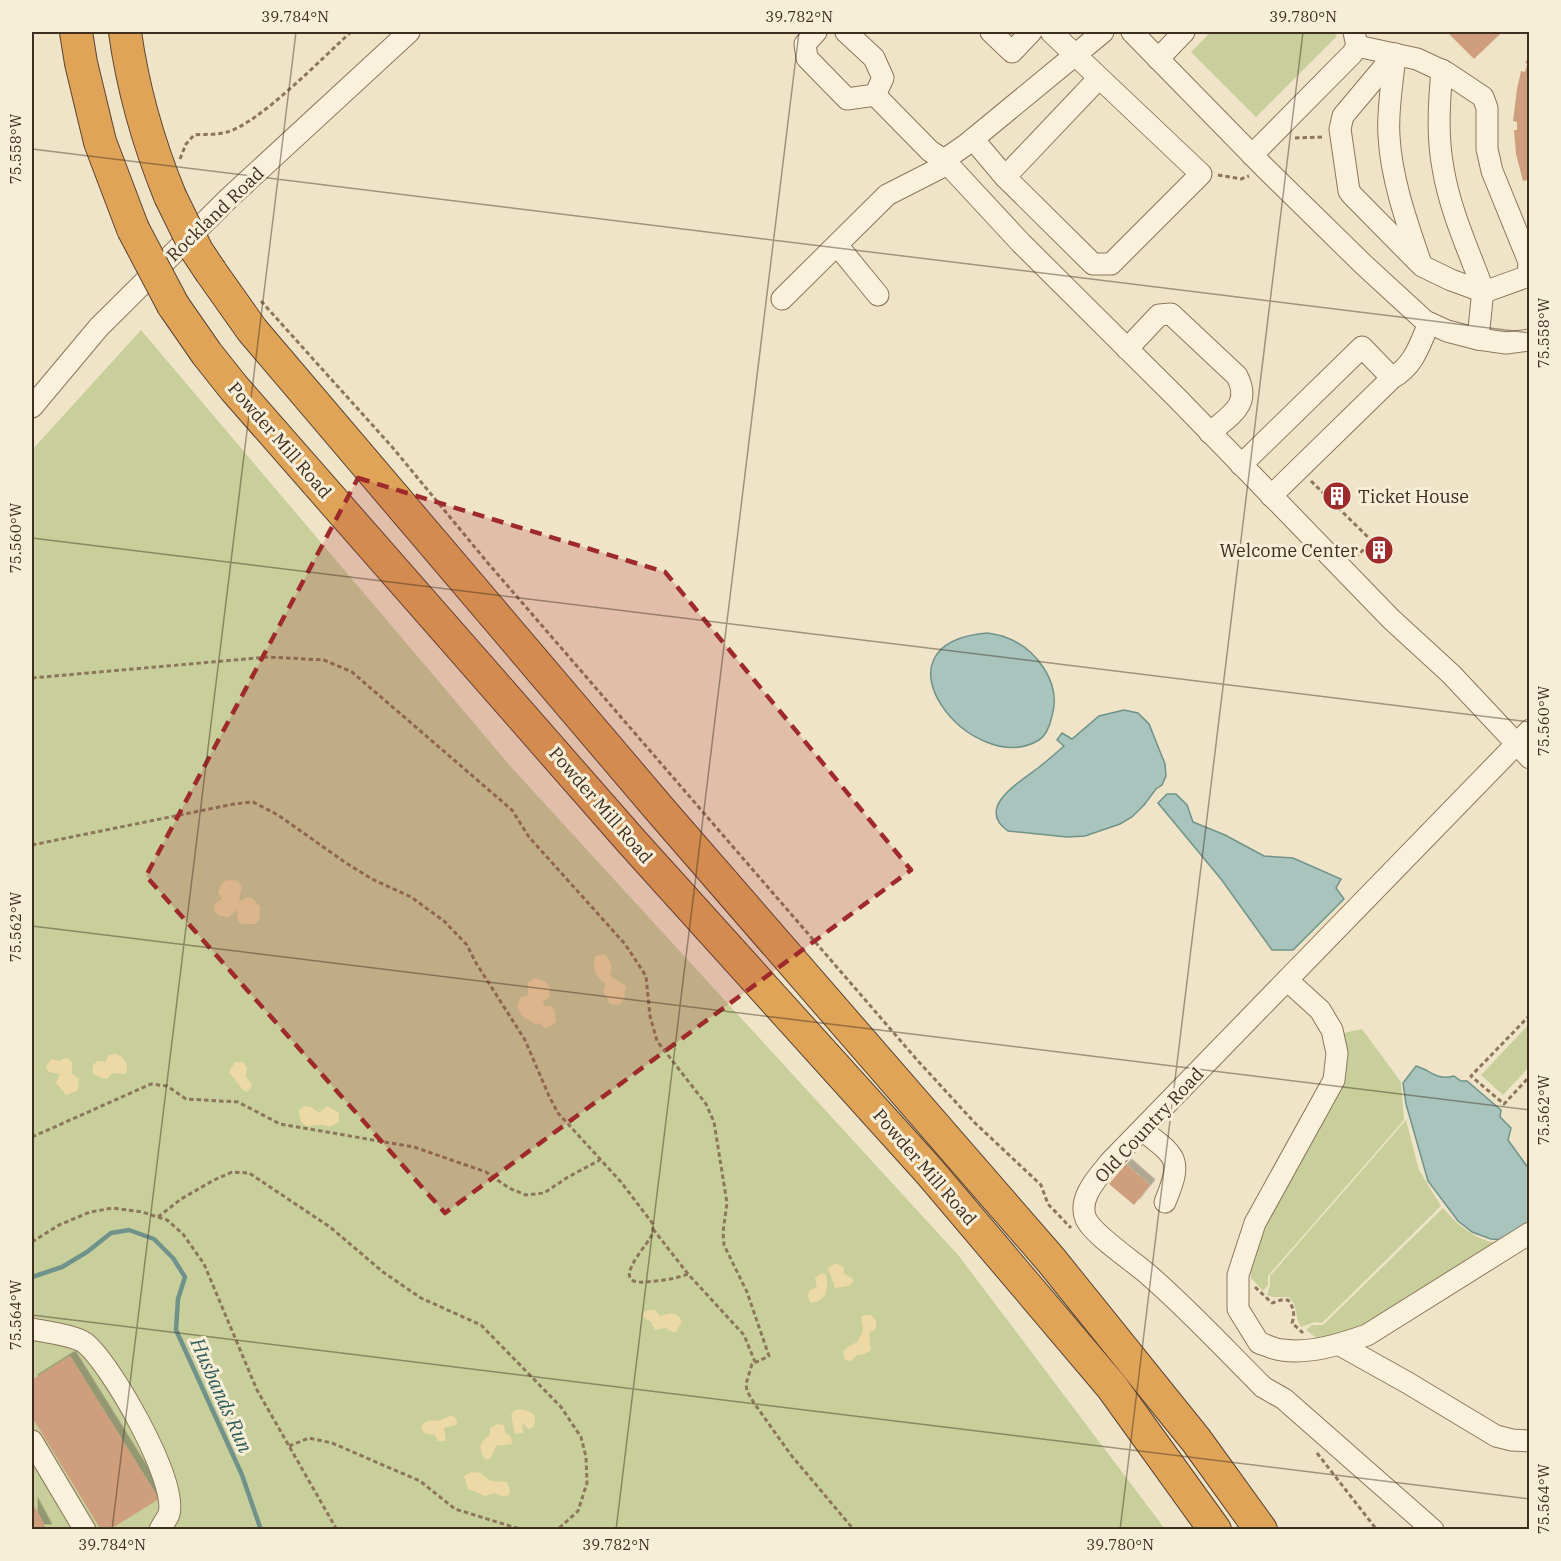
<svg xmlns="http://www.w3.org/2000/svg" width="1561" height="1561" font-family="'IBM Plex Serif',serif">
  <style>
    .green { fill: #c9cf9b }
    .sand { fill: #ecd9a5 }
    .water { fill: #a9c4bc; stroke: #6f938a; stroke-width: 1.5 }
    .lines { fill: none; stroke-linecap: round; stroke-linejoin: round }
    .stream { stroke: #6f938a; stroke-width: 4.5 }
    .building { fill: #cf9f7d; filter: url(#shadow) }
    .minor-casing { stroke: #8d765c; stroke-width: 23 }
    .highway-casing { stroke: #5b4430; stroke-width: 34 }
    .path { stroke: #8d765c; stroke-width: 3; stroke-dasharray: 4.5 3; stroke-linecap: butt }
    .minor { stroke: #faf1dc; stroke-width: 21 }
    .highway { stroke: #e0a458; stroke-width: 32 }
    .highway-bridge-casing { stroke: #5b4430; stroke-width: 34; stroke-linecap: butt }
    .highway-bridge { stroke: #e0a458; stroke-width: 32 }
    .marked { fill: #9e2a2b; fill-opacity: 0.2; stroke: #9e2a2b; stroke-width: 4.5; stroke-dasharray: 12 8; stroke-linejoin: round }
    .ticks { fill: none; stroke: #3d2e20; stroke-width: 1.5; stroke-opacity: 0.45 }
    .labels { text-anchor: middle; dominant-baseline: central; stroke-width: 6; stroke-linejoin: round; paint-order: stroke }
    .street-label { font-size: 18px; fill: #3d2e20; stroke: #f7eed8 }
    .poi-label { font-size: 18px; fill: #3d2e20; stroke: #f7eed8; text-anchor: start }
    .water-label { font-size: 20px; font-style: italic; fill: #2f5d5a; stroke: #f7eed8 }
    .neatline { fill: none; stroke: #3d2e20; stroke-width: 2 }
    .ticks-label { font-size: 15px; text-anchor: middle; fill: #3d2e20 }
  </style>
  <defs>
    <filter id="shadow"><feDropShadow dx="5.5" dy="-5.5" stdDeviation="0" flood-color="#0004"/></filter>
  </defs>
  <rect width="100%" height="100%" fill="#f0e4c8"/>
  <g class="green">
    <path d="M1211,32h122l4,4 -81,81 -65,-65z"/>
    <path d="M141,330l371,438 447,488 206,273h-1133v-1079z"/>
    <path d="M1529,1024v43l-26,28 -22,-20z"/>
    <path d="M1362,1029l39,53 3,38 -136,156v9l-5,6 -12,-13 -2,-23 88,-172 2,-49z"/>
    <path d="M1406,1120l13,50 22,36 -119,117 -7,-1 -14,5c-7,-11 -2,-18 -12,-30h-17l-5,-2 3,-10v-9z"/>
    <path d="M1443,1208c15,17 29,30 52,35l-130,90 -46,7 -13,-10 6,-5h11z"/>
  </g>
  <g class="sand">
    <path d="M232,880l5,1 5,5 -3,13 2,2 7,-4 4,1 8,9 -1,13 -4,4h-13l-4,-3 -1,-11 -8,7 -9,-1 -5,-4 -1,-8 8,-5 -4,-8 6,-10z"/>
    <path d="M604,954c8,7 9,12 6,22l16,10 -2,13 -5,6 -9,-1 -7,-13 3,-7c-11,-8 -14,-15 -11,-28z"/>
    <path d="M536,978l10,4 4,6 -1,10 -7,4 3,4h6l3,4 2,11 -5,5 -6,2 -6,-5 -4,1 -13,-8 -5,-9 4,-10 7,-1v-14z"/>
    <path d="M115,1054c8,1 12,8 12,16l-2,4 -13,-1 -5,6 -8,-2 -6,-4c-1,-7 0,-9 5,-12l7,1 4,-7z"/>
    <path d="M65,1058c9,2 8,7 6,15l8,6 -1,11 -12,5 -10,-12 4,-9 -11,-2 -3,-5 5,-8 8,2z"/>
    <path d="M235,1062h8l4,6 -1,8 6,10 -5,6 -4,-2 -14,-18z"/>
    <path d="M305,1106l6,1 8,6 8,-7 12,7v9l-10,5c-12,-8 -29,11 -30,-17z"/>
    <path d="M836,1263l8,5v6l8,4 1,4 -4,4 -14,2c0,-1 -7,-19 -7,-20z"/>
    <path d="M822,1273l4,2c3,13 1,26 -15,28l-3,-6 1,-6 8,-4 -2,-9z"/>
    <path d="M648,1310h7l5,6c10,-4 17,-4 22,5l-6,11h-4l-6,-4 -11,2 -4,-8 -8,-5 1,-5z"/>
    <path d="M865,1315h6l5,6v7l-7,6 2,16 -6,4 -8,1 -6,6 -6,-1 -2,-9 5,-4 9,-5 6,-12 -2,-13z"/>
    <path d="M515,1410c8,-1 14,0 20,6l-1,11 -6,2 -6,-7 1,11 -8,1 -4,-19z"/>
    <path d="M450,1415l6,3 1,7 -13,3 2,13h-8l-3,-6 -11,-2 -3,-6c6,-10 12,-5 20,-7 3,-1 6,-3 9,-5z"/>
    <path d="M497,1424l7,1 1,7 6,5 1,7 -16,2 -5,12 -5,2c-9,-12 -7,-17 4,-25v-7z"/>
    <path d="M471,1472l10,1 10,8 16,1 3,8 -1,5 -5,2 -10,-4 -9,3 -17,-7 -4,-13z"/>
  </g>
  <g class="water">
    <path d="M987,633c6,1 13,2 18,4 31,11 57,46 47,79 -2,9 -5,19 -13,24 -66,40 -176,-96 -52,-107z"/>
    <path d="M1124,710l14,3 11,11 16,40 1,12 -4,9 -6,4 -12,16 -12,12 -12,7 -35,12 -18,1 -59,-6c-33,-23 11,-49 30,-63 9,-7 17,-14 26,-22l-7,-6 5,-7 10,6 27,-23z"/>
    <path d="M1167,794h9l11,11 6,17 32,13 39,21 29,2 48,21 -5,9 8,11 -51,51h-21l-51,-71 -63,-76z"/>
    <path d="M1416,1066c15,4 20,15 38,10l7,5h6l34,29 -1,7 11,11 -3,12 21,29v58l-23,13 -15,-1 -19,-7 -14,-11 -30,-40 -22,-77 -3,-21z"/>
  </g>
  <g class="lines">
    <path class="stream" d="M32,1277l30,-10 25,-15 24,-19 18,-3 25,9 19,19 12,19 -7,22 -2,31 66,145 19,55"/>
  </g>
  <g class="building">
    <path d="M1447,32h55l-28,27z"/>
    <path d="M1530,54v131l-3,-5 -4,1 -7,-27 -2,-24h3v-8l-4,-1 4,-32 4,-18 4,1 3,-8 -3,-1z"/>
    <path d="M1336,489l8,9 -7,6 -8,-9z"/>
    <path d="M1379,541l8,9 -9,8 -8,-8z"/>
    <path d="M1126,1164l24,21 -16,20 -25,-21z"/>
    <path d="M70,1356l89,143 -50,31h-8l-69,-113v-37z"/>
    <path d="M32,1502l15,28h-15z"/>
  </g>
  <g class="lines">
    <g class="minor-casing">
      <g id="minor">
        <path d="M816,32l-11,12 2,14 40,41 28,-4"/>
        <path d="M846,32l28,26 9,20 -8,17"/>
        <path d="M991,32l21,20 19,-20"/>
        <path d="M1132,32l133,136 99,97 61,56 22,10 31,8 28,4 24,-3"/>
        <path d="M1357,46l60,13 30,14 36,24 4,11v41l5,22 37,91 -1,12 -5,4 -39,14 -2,7 -4,40"/>
        <path d="M1395,54l-52,62 -3,13 9,62 3,4 70,71 29,14 33,12"/>
        <path d="M1395,54c-2,26 -8,55 -6,82 2,42 18,87 31,125"/>
        <path d="M1158,59l26,-27"/>
        <path d="M1442,70c-3,33 -5,66 1,98 7,43 26,83 41,124"/>
        <path d="M875,95l55,56 14,9 77,83 157,156 213,220 60,55 79,84"/>
        <path d="M973,139l32,38 88,87h18l90,-90 -150,-142"/>
        <path d="M1252,155l100,-101 5,-8 -3,-14"/>
        <path d="M1005,177l94,-99"/>
        <path d="M837,245l41,50"/>
        <path d="M782,299l105,-104 53,-27 4,-8 23,-16 136,-112"/>
        <path d="M1127,349l32,-34 12,-1 66,62c15,29 -7,39 -27,57"/>
        <path d="M32,407l67,-80 130,-129 180,-166"/>
        <path d="M1241,465l121,-118 30,31"/>
        <path d="M1271,496l121,-118c22,-12 28,-34 37,-55"/>
        <path d="M1287,980l33,30 12,20 5,23 -3,27 -79,143 -17,52v34l21,34c8,2 16,7 23,7 29,4 59,-6 85,-15l163,-102"/>
        <path d="M1142,1130c35,27 41,29 23,72"/>
        <path d="M32,1329c13,3 42,6 53,14 26,21 93,138 84,171 -2,5 -7,11 -9,16"/>
        <path d="M1340,1345l68,38 88,53 16,4 18,1"/>
        <path d="M32,1441l53,89"/>
        <path d="M1433,1530l-149,-131 -21,-12c-37,-37 -73,-76 -112,-110 -15,-14 -58,-42 -65,-58 -9,-21 13,-43 24,-57l420,-432"/>
      </g>
    </g>
    <g class="highway-casing">
      <g id="highway">
        <path d="M76,32l5,31 19,79 33,87"/>
        <path d="M125,32c8,58 23,110 45,164"/>
        <path d="M211,272l41,58 410,482 389,448 145,180 65,90"/>
        <path d="M173,305l34,49 27,34 398,454 297,329 183,216 103,143"/>
      </g>
    </g>
    <g class="path">
      <path d="M1295,138l29,-1"/>
      <path d="M180,159l6,-15 8,-9c11,-1 23,0 33,-3 33,-9 96,-75 124,-100"/>
      <path d="M1218,175l23,4 8,-3"/>
      <path d="M261,301l132,147 94,114 431,499 57,62 66,62 7,19 23,24"/>
      <path d="M1311,481l61,60 -16,16"/>
      <path d="M32,678l236,-21 56,3 28,12 160,138 17,27 96,107 21,32 4,40 7,25 49,63 8,18 13,81 -4,29 1,13 23,47 22,64 -17,8 -6,20 1,7 7,12 37,52 63,75"/>
      <path d="M32,845l202,-41 19,-2 25,13 68,48 26,16 39,18 33,24 23,24 9,18 49,77 24,56 9,17 63,69 32,42c0,5 0,10 -3,14 -6,11 -40,47 -5,44 14,-1 31,-3 43,-8"/>
      <path d="M1530,1015l-59,61 33,28 26,-28"/>
      <path d="M32,1137l119,-53 16,2 19,13 52,3 42,22 134,23 72,25 23,16 17,7 18,-2 24,-16 32,-17"/>
      <path d="M158,1217l23,-18 33,-19 18,-8 17,1 81,54 53,45 38,26 60,27 80,82 20,30 5,20 1,26 -9,28 -21,19"/>
      <path d="M653,1229l35,45 56,61 11,27"/>
      <path d="M32,1242l27,-17 31,-13 23,-4 29,4 25,8 16,14 21,30 53,126 80,140"/>
      <path d="M1255,1287l17,16 9,-3h7c6,8 7,14 4,23l11,10"/>
      <path d="M289,1446l20,-8 23,5 88,38 35,28 68,21"/>
      <path d="M1317,1453l60,77"/>
    </g>
    <use href="#minor" class="minor"/>
    <use href="#highway" class="highway"/>
    <g class="highway-bridge-casing">
      <g id="highway-bridge">
        <path d="M170,196l27,55 14,21"/>
        <path d="M133,229l40,76"/>
      </g>
    </g>
    <use href="#highway-bridge" class="highway-bridge"/>
  </g>
  <path class="marked" d="M358,478l307,94 246,298 -466,343 -299,-337z"/>
  <path class="ticks" d="M32,149l1498,184M32,538l1498,184M32,926l1498,184M32,1315l1498,184M112,1530l184,-1498M616,1530l183,-1498M1120,1530l183,-1498"/>
  <defs>
    <g id="building-disc" transform="scale(1.5)"><circle r="9.5" fill="#9e2a2b" stroke="#f7eed8"/><path d="M-4-6H4V6H1V3H-1V6H-4ZM-2.5-4.3h1.7v1.8h-1.7ZM.8-4.3h1.7v1.8H.8ZM-2.5-1h1.7V.8h-1.7ZM.8-1h1.7V.8H.8Z" fill="#fff"/></g>
  </defs>
  <g fill-rule="evenodd">
    <use href="#building-disc" x="1337" y="496"/>
    <use href="#building-disc" x="1379" y="550"/>
  </g>
  <g class="labels">
    <g class="street-label">
      <text transform="translate(215 214) rotate(-44)">Rockland Road</text>
      <text transform="translate(280 440) rotate(49)">Powder Mill Road</text>
      <text transform="translate(601 805) rotate(49)">Powder Mill Road</text>
      <text transform="translate(1149 1125) rotate(-47)">Old Country Road</text>
      <text transform="translate(925 1167) rotate(49)">Powder Mill Road</text>
    </g>
    <g class="poi-label">
      <text x="1358" y="496">Ticket House</text>
      <text x="1358" y="550" text-anchor="end">Welcome Center</text>
    </g>
    <g class="water-label">
      <text transform="translate(222 1395) rotate(66)">Husbands Run</text>
    </g>
  </g>
  <rect width="1561" height="1561" fill="none" stroke="#f7eed8" stroke-width="66"/>
  <rect x="33" y="33" width="1495" height="1495" class="neatline"/>
  <g class="ticks-label">
    <text x="295" y="22">39.784°N</text>
    <text x="799" y="22">39.782°N</text>
    <text x="1303" y="22">39.780°N</text>
    <text transform="translate(16 149) rotate(-90)" y="5">75.558°W</text>
    <text transform="translate(1544 333) rotate(-90)" y="5">75.558°W</text>
    <text transform="translate(16 538) rotate(-90)" y="5">75.560°W</text>
    <text transform="translate(1544 721) rotate(-90)" y="5">75.560°W</text>
    <text transform="translate(16 927) rotate(-90)" y="5">75.562°W</text>
    <text transform="translate(1544 1110) rotate(-90)" y="5">75.562°W</text>
    <text transform="translate(16 1315) rotate(-90)" y="5">75.564°W</text>
    <text transform="translate(1544 1499) rotate(-90)" y="5">75.564°W</text>
    <text x="112" y="1550">39.784°N</text>
    <text x="616" y="1550">39.782°N</text>
    <text x="1120" y="1550">39.780°N</text>
  </g>
</svg>
